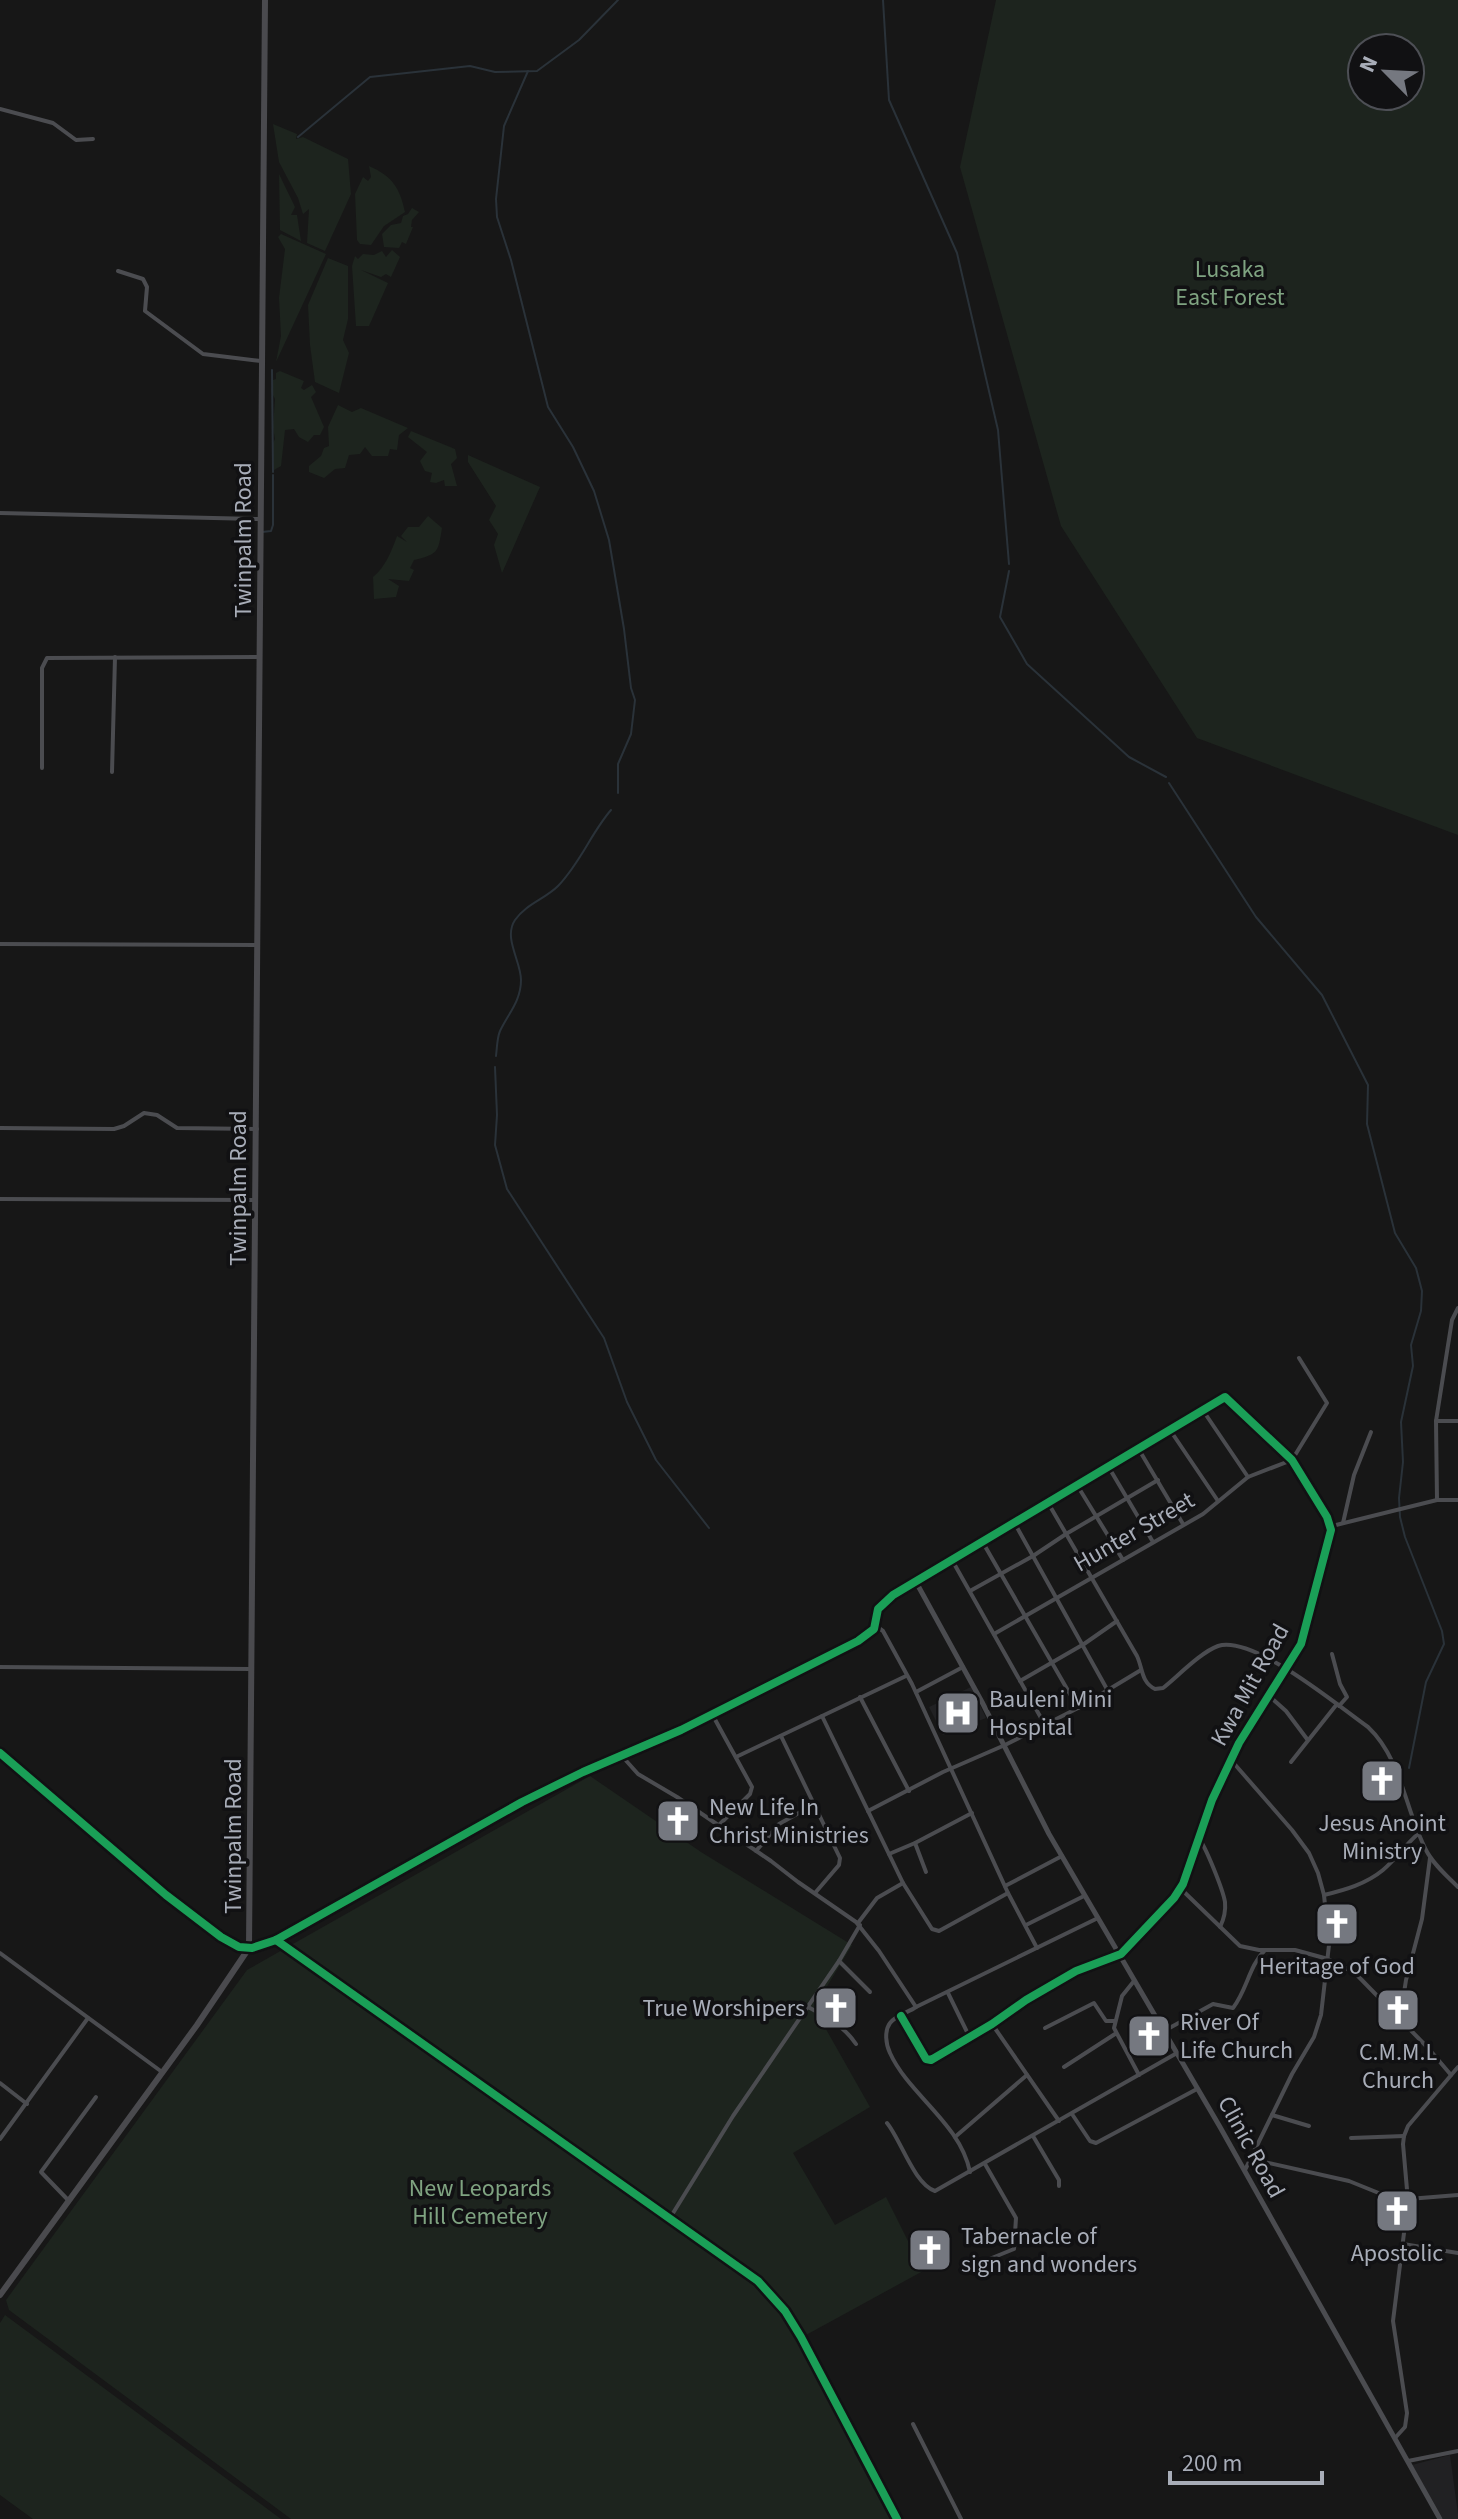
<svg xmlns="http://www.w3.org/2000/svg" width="1458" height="2519" font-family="'Source Sans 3',sans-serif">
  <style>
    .built { fill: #212123 }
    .green { fill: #1d241e; fill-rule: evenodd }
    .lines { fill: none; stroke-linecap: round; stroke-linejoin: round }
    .stream { stroke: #2a3239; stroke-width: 2 }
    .minor { stroke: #4b4c50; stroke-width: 4 }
    .tertiary { stroke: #4b4c50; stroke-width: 5 }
    .secondary { stroke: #4a4a4e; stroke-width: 6 }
    .cycleway-casing { stroke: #111113; stroke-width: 13 }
    .cycleway { stroke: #1a9f57; stroke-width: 8 }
    .labels { text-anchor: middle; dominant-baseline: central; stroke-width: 7; stroke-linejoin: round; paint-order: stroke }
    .park-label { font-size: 24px; fill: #7fa381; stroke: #111113 }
    .street-label { font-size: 24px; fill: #a8adb8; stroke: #111113 }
    .poi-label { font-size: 24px; fill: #a8adb8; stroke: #111113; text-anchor: start }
  </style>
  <rect width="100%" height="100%" fill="#171717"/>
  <g class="built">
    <path d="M971,1687l15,31 -43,17 -14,-28z"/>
    <path d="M1450,2455l8,59v5h-15l-31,-54z"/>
  </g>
  <g class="green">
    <path d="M996,0h462v835l-261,-97 -136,-212 -101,-359zM1410,48v48h-48v-48z"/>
    <path d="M273,124l24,10 -1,5 7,-2 45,22 3,35 -26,57 -18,-8 2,-34 -6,5 -5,-16 -19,-36z"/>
    <path d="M369,166c23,10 31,22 36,46l-21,14 -13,19 -11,-1 -3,-4 -2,-46 8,-17 5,4 3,-4z"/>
    <path d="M279,174l16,33 -4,8h6l4,26 -21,-11z"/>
    <path d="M412,208l7,4 -7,8 -1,7h2l-7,17 -4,-2 -3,6 -15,-1 -2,-13 9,-9 10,-2 2,-7 5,-2z"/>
    <path d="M281,234l45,20 -50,108 5,-26 -2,-38 6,-49 -7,-12z"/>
    <path d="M392,250l8,7 -9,20 -5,-3 -5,3 -20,-7 27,13 -19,43h-13l-4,-60 3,-10 3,3 5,-5 11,1 8,-4 4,6z"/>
    <path d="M328,258l20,8v53l-5,21 6,13 -10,40 -24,-11 -5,-37 -2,-40z"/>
    <path d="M280,371l24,10 -3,7 3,2 8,-5 4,7 -5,5 13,30 -4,8h-6l-6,7 -9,-5 -5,-8 -9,1 -4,36 -7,4 -2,-25 3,-6 -2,-12 2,-28 -4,-8 2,-11 3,-1v-6z"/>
    <path d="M338,405l14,7 9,-4 47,20 -9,7 -2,15 -7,-1 -2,7h-16l-7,-9 -5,7 -11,1 -4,13 -10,1 -11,9 -15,-6v-6l12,-10 3,-8 5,-2 -1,-19z"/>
    <path d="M411,431l44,18 2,9 -6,6 6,22h-12l-1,-6 -8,3 -6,-1 2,-9 -7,-2 -5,-10 7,-9 -19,-15z"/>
    <path d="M468,455l72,32 -38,86 -8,-28 4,-11 -9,-14 7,-14 -28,-44z"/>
    <path d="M428,516l14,12c-4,24 -3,26 -28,32l-4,8 4,2 -5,11 -21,-2 11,7 -3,11 -22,2 -1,-22c12,-9 19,-27 24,-41l10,6 -6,-6 7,-9h11z"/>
    <path d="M590,1776l111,76 151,93 -38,63 56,99 -77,46 42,72 51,-28 37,74 -117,64 57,110 -9,7 36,67h-599l-282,-209 -3,-10 241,-330z"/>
    <path d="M5,2315l276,204h-248l-33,-24v-172z"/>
  </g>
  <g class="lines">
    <g class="stream">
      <path d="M883,0l6,100 68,153 41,177 11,134"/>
      <path d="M528,71l-24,55 -8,73 1,18 14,43 37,147 25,40 21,44 15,49 15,89 7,59 4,12 -4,34 -13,30v29"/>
      <path d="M298,137l72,-60 100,-11 25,6 42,-1 42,-31 39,-40"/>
      <path d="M272,370l1,102"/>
      <path d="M262,532l9,-1 2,-6v-50"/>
      <path d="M1009,571l-9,46 27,47 102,93 37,20"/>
      <path d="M1169,783l87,134 66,78 46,90 -1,39 28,109 21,35 6,23 -1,20 -10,34 2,21 -12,56 2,40 -4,36 1,19 5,20 37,94 2,13 -18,38 -17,86"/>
      <path d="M496,1056c1,-8 1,-18 4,-25 8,-17 21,-30 21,-51 0,-19 -18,-42 -6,-60 11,-16 30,-21 43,-34 23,-24 33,-53 53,-76"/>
      <path d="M495,1067l2,48 -2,30 12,44 97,149 23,64 29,58 53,68"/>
    </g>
    <g class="minor">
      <path d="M0,109l53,14 23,17 17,-1"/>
      <path d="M118,271l25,8 4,8 -2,24 58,43 58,7"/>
      <path d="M0,513l259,6"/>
      <path d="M42,768v-100l5,-10 211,-1"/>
      <path d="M112,772l3,-115"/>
      <path d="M0,944l256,1"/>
      <path d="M0,1128l114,1 10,-3 20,-13 13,2 20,13 80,1"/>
      <path d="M0,1199l254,1"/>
      <path d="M1202,1409l46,68"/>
      <path d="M1436,1421h22"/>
      <path d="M1170,1430l48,71"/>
      <path d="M1138,1448l45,76"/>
      <path d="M1108,1466l45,76"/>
      <path d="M1077,1485l46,75"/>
      <path d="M1437,1500l-1,-79 16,-101 6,-12"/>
      <path d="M1047,1501l90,155c6,13 4,26 18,33l8,-1c14,-11 38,-36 55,-42 36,-11 120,60 150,81 34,32 37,83 58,123 7,14 21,26 32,37"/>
      <path d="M1014,1522l94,169"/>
      <path d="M1343,1523l11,-48 17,-43"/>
      <path d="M1332,1526l105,-26h21"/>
      <path d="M982,1541l96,167"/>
      <path d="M952,1560l93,165"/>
      <path d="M970,1591l63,-35 33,-22 92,-54"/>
      <path d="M876,1626l7,5 29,53 96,209 29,55"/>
      <path d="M994,1634l209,-120 45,-37 44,-17 35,-57 -28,-45"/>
      <path d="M1332,1654l8,30 7,13 -8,9"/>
      <path d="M0,1667l250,2"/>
      <path d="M1020,1681l64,-37 33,-23"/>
      <path d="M916,1692l47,-25"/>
      <path d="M1268,1695l18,16 21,28"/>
      <path d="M860,1697l49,94"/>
      <path d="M712,1714l40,73 -2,7 -32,32"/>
      <path d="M822,1716l81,167 29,46 7,2 69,-38"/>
      <path d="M781,1736l59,122 -1,7 -24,28"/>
      <path d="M0,1753l189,161 40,29 10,4 10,1"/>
      <path d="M621,1755l17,19 39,23 94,64 27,21 58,40 23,29 37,56"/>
      <path d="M736,1757l170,-81"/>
      <path d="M1231,1760l61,70 17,23 9,20 6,22 5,50 -8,70 -7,22 -22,37 -47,96"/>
      <path d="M1291,1762l46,-58"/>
      <path d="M868,1811l75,-39 62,-27 73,-37 63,-38"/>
      <path d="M1198,1837c8,10 25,53 27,65 1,10 -1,17 -5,25"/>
      <path d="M915,1843l11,29"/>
      <path d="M756,1851l23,-27 36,-20"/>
      <path d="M889,1854l26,-11 57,-30"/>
      <path d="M1005,1886l57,-30"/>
      <path d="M1181,1889l59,57 19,4h36l33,9 27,14 74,76 22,26"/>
      <path d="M1324,1895c21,-5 42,-11 59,-25 13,-11 23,-26 36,-37"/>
      <path d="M858,1923l19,-25 26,-15"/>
      <path d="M1026,1925l58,-29"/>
      <path d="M276,1940l482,341 27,30 16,26 96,182"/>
      <path d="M0,1953l162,119"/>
      <path d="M839,1961l31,31"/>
      <path d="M1134,1981l-12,15 -8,32 25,47"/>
      <path d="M948,1993l22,45"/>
      <path d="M808,2007c19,10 36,19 48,37"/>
      <path d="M901,2016l25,43 5,1 61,-36 34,-24 50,-29 45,-17 53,-56 9,-14 29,-84 27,-57 62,-99 30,-118 -39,-66 -67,-63 -309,185"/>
      <path d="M1400,2019l6,-39 16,-61 8,-61"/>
      <path d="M992,2024l67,97"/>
      <path d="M1045,2028l49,-25 12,18h9"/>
      <path d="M1164,2031l49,-27 20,4c14,-18 16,-42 32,-58"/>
      <path d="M1064,2067l51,-33"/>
      <path d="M0,2083l27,21"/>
      <path d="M1072,2114l18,27 6,2 101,-54"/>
      <path d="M1272,2115l37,11"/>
      <path d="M887,2123c14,17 27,61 48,68l242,-138"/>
      <path d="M1033,2136l26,44v6"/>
      <path d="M955,2137l72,-62"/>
      <path d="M1351,2138l53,-2"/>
      <path d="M0,2139l88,-121"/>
      <path d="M1251,2159l98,22 47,19 62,-5"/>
      <path d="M970,2172c-10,-49 -61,-77 -80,-119 -4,-8 -6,-22 0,-30 5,-7 19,-11 26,-16l182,-89"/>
      <path d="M69,2201l-28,-29 55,-75"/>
      <path d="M670,2218l63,-102 106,-155 21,-36"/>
      <path d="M1403,2244l55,9"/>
      <path d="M973,2270l4,-6 37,-15 2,-31 -31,-54"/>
      <path d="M913,2424l48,95"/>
      <path d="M1395,2438l10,-11 2,-14 -14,-92 15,-120 -5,-57 1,-8 4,-10 50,-59"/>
      <path d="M1408,2461l50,-10"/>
    </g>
    <path class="tertiary" d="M249,1948l27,-8 246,-138 61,-30 98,-42 177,-89 16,-12 3,-16 3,-8 36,-23 66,120 67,132 171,293 220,392"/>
    <path class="secondary" d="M0,2295l197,-270 52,-77 16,-1948"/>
    <g class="cycleway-casing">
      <g id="cycleway">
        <path d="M0,1753l166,142 55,42 18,10 13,1 24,-8 246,-138 61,-30 98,-42 177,-89 16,-12 4,-20 15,-14 332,-198 67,63 35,57 4,13 -30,114 -62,99 -27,57 -29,84 -9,14 -53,56 -45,17 -50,29 -34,24 -61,36 -5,-1 -25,-43"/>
        <path d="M276,1940l482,341 27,30 16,26 96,182"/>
      </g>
    </g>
    <use href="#cycleway" class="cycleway"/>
  </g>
  <defs>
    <g id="hospital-square" transform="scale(2.3)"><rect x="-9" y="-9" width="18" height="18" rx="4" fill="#757880" stroke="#111113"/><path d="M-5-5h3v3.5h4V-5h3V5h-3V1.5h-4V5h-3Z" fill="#fff"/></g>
    <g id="church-square" transform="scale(2.3)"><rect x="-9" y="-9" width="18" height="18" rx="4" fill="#757880" stroke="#111113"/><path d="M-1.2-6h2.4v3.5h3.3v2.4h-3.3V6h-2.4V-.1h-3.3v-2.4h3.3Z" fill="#fff"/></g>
  </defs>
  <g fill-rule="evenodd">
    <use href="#hospital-square" x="958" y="1713"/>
    <use href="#church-square" x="1382" y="1781"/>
    <use href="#church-square" x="678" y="1821"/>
    <use href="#church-square" x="1337" y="1924"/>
    <use href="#church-square" x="836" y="2008"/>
    <use href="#church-square" x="1398" y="2010"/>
    <use href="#church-square" x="1149" y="2036"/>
    <use href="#church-square" x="1397" y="2211"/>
    <use href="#church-square" x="930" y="2250"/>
  </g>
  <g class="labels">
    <g class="park-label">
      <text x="1230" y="269">Lusaka<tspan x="1230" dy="28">East Forest</tspan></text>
      <text x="480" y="2188">New Leopards<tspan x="480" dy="28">Hill Cemetery</tspan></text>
    </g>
    <g class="street-label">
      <text transform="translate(243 540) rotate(-90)">Twinpalm Road</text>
      <text transform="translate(238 1188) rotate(-90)">Twinpalm Road</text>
      <text transform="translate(1134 1532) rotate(-30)">Hunter Street</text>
      <text transform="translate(1250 1685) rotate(-61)">Kwa Mit Road</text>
      <text transform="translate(233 1836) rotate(-90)">Twinpalm Road</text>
      <text transform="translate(1251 2147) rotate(61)">Clinic Road</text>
    </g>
    <g class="poi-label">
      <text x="989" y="1699">Bauleni Mini<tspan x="989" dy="28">Hospital</tspan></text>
      <text x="709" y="1807">New Life In<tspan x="709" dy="28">Christ Ministries</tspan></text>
      <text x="1382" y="1823" text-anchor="middle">Jesus Anoint<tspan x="1382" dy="28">Ministry</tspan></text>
      <text x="1337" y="1966" text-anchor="middle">Heritage of God</text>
      <text x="805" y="2008" text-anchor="end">True Worshipers</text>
      <text x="1180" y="2022">River Of<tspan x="1180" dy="28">Life Church</tspan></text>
      <text x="1398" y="2052" text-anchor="middle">C.M.M.L<tspan x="1398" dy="28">Church</tspan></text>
      <text x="961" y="2236">Tabernacle of<tspan x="961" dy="28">sign and wonders</tspan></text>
      <text x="1397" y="2253" text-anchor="middle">Apostolic</text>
    </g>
  </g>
  <g transform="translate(1386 72) rotate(294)"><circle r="38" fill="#111113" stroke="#4d4f55" stroke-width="2"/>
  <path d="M0-6L14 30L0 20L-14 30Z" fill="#757880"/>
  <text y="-12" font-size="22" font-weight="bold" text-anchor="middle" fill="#a8adb8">N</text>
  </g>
  <path d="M1170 2471v12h152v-12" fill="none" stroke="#a8adb8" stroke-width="4"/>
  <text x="1182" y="2471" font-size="24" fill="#a8adb8" stroke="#111113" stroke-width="6" paint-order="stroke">200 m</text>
</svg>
